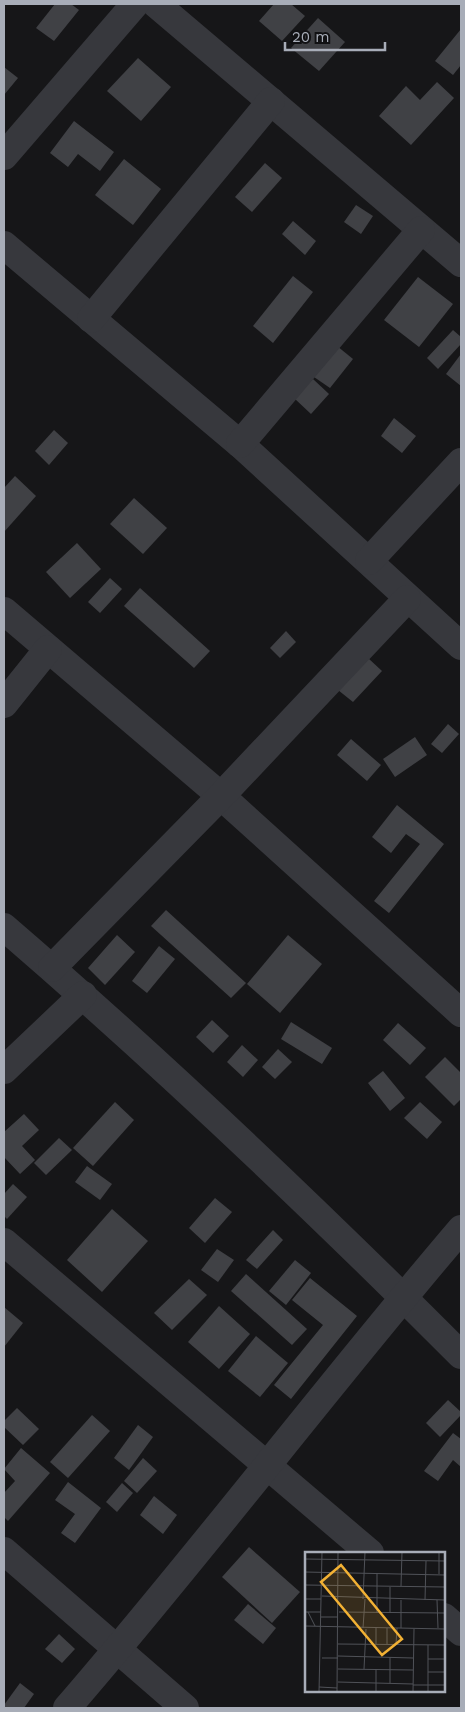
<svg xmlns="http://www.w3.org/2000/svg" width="465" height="1712" font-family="'Work Sans',sans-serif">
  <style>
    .building { fill: #404145 }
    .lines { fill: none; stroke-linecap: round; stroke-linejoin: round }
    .minor { stroke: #37383d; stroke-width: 28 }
    .inset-road { fill: none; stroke: #505258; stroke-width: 1 }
    .view { fill: #f2b134; fill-opacity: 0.15; stroke: #f2b134; stroke-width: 2.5 }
    .inset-edge { fill: none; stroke: #a8adb8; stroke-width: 2.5 }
  </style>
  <rect width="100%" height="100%" fill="#161618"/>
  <g class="building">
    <path d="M55,4h16l8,6 -25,31 -18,-13z"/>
    <path d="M274,4h17l14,12 -23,25 -23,-20z"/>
    <path d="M318,18l27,24 -26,29 -28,-23z"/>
    <path d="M461,29v36l-8,10 -18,-14z"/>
    <path d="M138,58l33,29 -30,34 -34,-30z"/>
    <path d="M4,67l14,11 -14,17z"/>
    <path d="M437,82l17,16 -43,47 -32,-29 27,-30 14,14z"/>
    <path d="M74,121l40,31 -14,19 -22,-17 -10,13 -18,-14z"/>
    <path d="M124,159l37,30 -28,36 -38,-30z"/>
    <path d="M265,163l17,15 -30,34 -17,-15z"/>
    <path d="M356,205l17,11 -12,18 -17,-12z"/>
    <path d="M293,221l23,20 -11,14 -23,-21z"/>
    <path d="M293,276l20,16 -40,51 -20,-17z"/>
    <path d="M418,277l35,27 -34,43 -35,-27z"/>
    <path d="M453,330l8,7v7l-23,25 -11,-11z"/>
    <path d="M337,346l16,13 -23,29 -16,-11z"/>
    <path d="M461,354v32l-15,-12z"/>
    <path d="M313,379l16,15 -18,20 -17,-16z"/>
    <path d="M394,418l22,18 -14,17 -21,-17z"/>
    <path d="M54,430l14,13 -19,22 -14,-14z"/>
    <path d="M15,476l21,20 -32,36v-44z"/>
    <path d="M134,498l33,30 -24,26 -33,-30z"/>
    <path d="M77,543l24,26 -31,29 -24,-26z"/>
    <path d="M110,578l12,11 -22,24 -12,-11z"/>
    <path d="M140,588l70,63 -16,17 -70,-62z"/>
    <path d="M286,631l10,11 -16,16 -10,-10z"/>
    <path d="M368,658l14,13 -29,31 -15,-12z"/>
    <path d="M448,724l11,10 -17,19 -11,-9z"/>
    <path d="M415,737l12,18 -32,22 -12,-18z"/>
    <path d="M351,739l30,26 -14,16 -30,-26z"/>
    <path d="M397,805l47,39 -55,69 -15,-12 46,-57 -14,-10 -15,19 -19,-16z"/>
    <path d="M166,910l80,73 -15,15 -80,-72z"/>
    <path d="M117,935l18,17 -30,33 -17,-17z"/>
    <path d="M288,935l34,29 -42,49 -33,-29z"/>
    <path d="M159,946l16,13 -28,34 -15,-12z"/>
    <path d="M212,1020l17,16 -16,17 -17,-16z"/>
    <path d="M291,1022l41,26 -10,16 -41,-25z"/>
    <path d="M398,1023l28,25 -16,17 -27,-25z"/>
    <path d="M242,1045l16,15 -15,17 -16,-15z"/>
    <path d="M278,1049l14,13 -17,17 -13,-12z"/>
    <path d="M445,1057l16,16v26l-7,7 -29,-29z"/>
    <path d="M383,1071l22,27 -15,13 -22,-28z"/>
    <path d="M115,1102l19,18 -41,46 -20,-18z"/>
    <path d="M420,1102l22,20 -15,17 -23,-21z"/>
    <path d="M24,1114l15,16 -17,16 13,14 -15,14 -16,-17v-25z"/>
    <path d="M59,1138l13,12 -26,25 -12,-12z"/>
    <path d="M87,1166l25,18 -12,16 -25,-18z"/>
    <path d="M13,1184l14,13 -20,22 -3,-3v-22z"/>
    <path d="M215,1198l17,14 -27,31 -16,-15z"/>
    <path d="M112,1209l36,32 -46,51 -35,-32z"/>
    <path d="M273,1230l10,10 -26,29 -11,-9z"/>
    <path d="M217,1249l17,11 -16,22 -17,-12z"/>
    <path d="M295,1260l16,13 -25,32 -17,-14z"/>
    <path d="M246,1274l61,55 -15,16 -61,-54z"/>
    <path d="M310,1278l47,38 -66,83 -17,-14 49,-60 -31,-25z"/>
    <path d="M189,1279l18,16 -35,35 -18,-17z"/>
    <path d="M219,1306l31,28 -31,35 -31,-27z"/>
    <path d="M4,1307l19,16 -19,24z"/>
    <path d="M256,1336l32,27 -28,34 -32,-26z"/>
    <path d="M448,1400l13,12v3l-21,22 -14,-14z"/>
    <path d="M17,1408l22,21 -16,16 -19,-18v-6z"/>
    <path d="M92,1415l18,16 -42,47 -18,-16z"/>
    <path d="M138,1425l15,12 -24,33 -15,-12z"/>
    <path d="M453,1433l8,6v28l-8,-7 -15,21 -14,-10z"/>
    <path d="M21,1448l29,25 -42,48 -4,-4v-24l11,-12 -11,-12z"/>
    <path d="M143,1458l14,13 -20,22 -13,-12z"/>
    <path d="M68,1482l33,26 -26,35 -14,-10 14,-19 -20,-14z"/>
    <path d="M122,1483l11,10 -16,19 -11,-10z"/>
    <path d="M154,1496l23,19 -14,19 -23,-19z"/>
    <path d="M249,1547l51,45 -28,31 -50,-46z"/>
    <path d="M248,1604l28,24 -13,16 -29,-24z"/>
    <path d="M59,1634l16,15 -13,14 -17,-14z"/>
    <path d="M20,1683l14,11 -10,14h-19l-1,-3z"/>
  </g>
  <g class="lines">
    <g class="minor">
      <path d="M156,4l305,259"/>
      <path d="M4,156l131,-152"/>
      <path d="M4,245l236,199 221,202"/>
      <path d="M91,319l180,-218"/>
      <path d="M240,444l181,-214"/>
      <path d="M369,561l92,-99"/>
      <path d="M4,611l217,185 240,217"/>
      <path d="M4,704l44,-55"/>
      <path d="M4,927c158,136 309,280 457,428"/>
      <path d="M52,968l169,-172 186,-197"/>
      <path d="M4,1070l79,-75"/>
      <path d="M4,1242l366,311"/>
      <path d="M4,1551l181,157"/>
      <path d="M444,1617l17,15"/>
      <path d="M67,1708c135,-156 260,-322 394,-479"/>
    </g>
  </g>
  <g transform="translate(305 1552)">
    <rect width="140" height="140" fill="#161618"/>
    <path class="inset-road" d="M134,0v22M0,7l140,2M0,20l140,3M0,33l140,2M96,34l1,-34M85,35v26M17,44l123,4M0,47h16M58,47l2,-47M120,48l1,-39M132,48l1,28M0,60h16M3,60l7,14M34,60l106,1M72,61v-40M16,65h17M0,74l140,3M58,76l2,-29M82,76v16M96,76v-28M33,92l107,1M71,92v-16M91,92l1,-16M123,93v47M33,104l75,2M17,106h16M123,107h17M33,117l75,1M59,117l2,-40M123,120h17M33,130l75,2M85,131v-26M108,133h32M14,135l18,1M14,140l3,-140M32,140l1,-140M71,140v-22M108,140l1,-63"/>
    <path class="view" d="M36,13l61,74 -20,16 -61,-73z"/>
    <rect width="140" height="140" class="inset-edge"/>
  </g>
  <rect width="465" height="1712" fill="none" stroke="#a8adb8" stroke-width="10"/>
  <path d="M285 42v8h100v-8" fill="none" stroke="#a8adb8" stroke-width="2.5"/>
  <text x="292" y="42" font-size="15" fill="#a8adb8" stroke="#111113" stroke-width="4" paint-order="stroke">20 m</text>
</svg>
